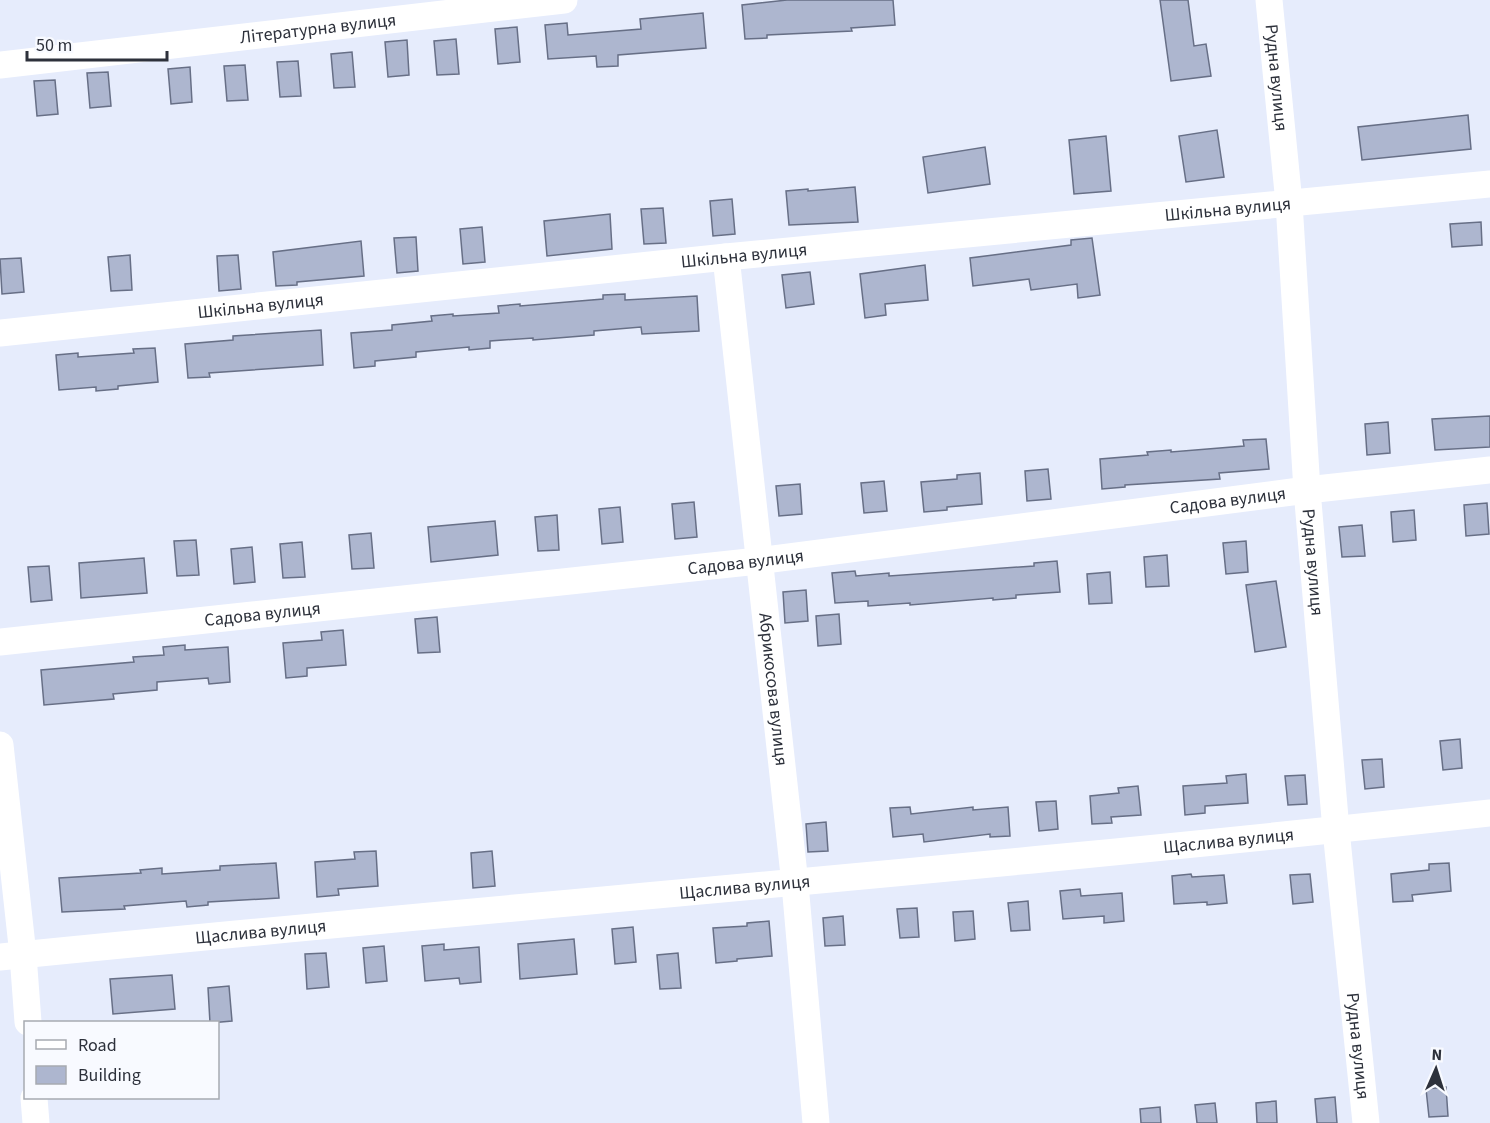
<svg xmlns="http://www.w3.org/2000/svg" width="1490" height="1123" font-family="'Source Sans 3',sans-serif">
  <style>
    .building { fill: #adb6cf; stroke: #676f86; stroke-width: 1.5 }
    .lines { fill: none; stroke-linecap: round; stroke-linejoin: round }
    .minor { stroke: #fff; stroke-width: 27 }
    .labels { text-anchor: middle; dominant-baseline: central; stroke-width: 6; stroke-linejoin: round; paint-order: stroke }
    .street-label { font-size: 18px; fill: #2d313b; stroke: #f8faff }
  </style>
  <rect width="100%" height="100%" fill="#e6ecfc"/>
  <g class="building">
    <path d="M787,0h106l2,25 -44,3 1,3 -85,4v3l-22,1 -3,-34z"/>
    <path d="M1160,0h28l6,46 12,-2 5,32 -40,5z"/>
    <path d="M703,13l3,35 -88,7v11l-21,1 -1,-11 -48,3 -3,-34 22,-2 1,12 73,-6 -1,-10z"/>
    <path d="M517,27l3,35 -22,2 -3,-35z"/>
    <path d="M456,39l3,35 -22,1 -3,-34z"/>
    <path d="M407,40l2,35 -21,2 -3,-35z"/>
    <path d="M352,52l3,35 -21,1 -3,-34z"/>
    <path d="M298,61l3,35 -21,1 -3,-35z"/>
    <path d="M245,65l3,35 -21,1 -3,-35z"/>
    <path d="M190,67l2,35 -21,2 -3,-35z"/>
    <path d="M108,72l3,34 -21,2 -3,-35z"/>
    <path d="M55,80l3,34 -21,2 -3,-35z"/>
    <path d="M1468,115l3,34 -109,11 -4,-33z"/>
    <path d="M1217,130l7,47 -38,5 -7,-46z"/>
    <path d="M1106,136l5,55 -37,3 -5,-54z"/>
    <path d="M985,147l5,37 -62,9 -5,-36z"/>
    <path d="M855,187l3,35 -69,3 -3,-34 22,-2v2z"/>
    <path d="M732,199l3,35 -22,2 -3,-35z"/>
    <path d="M663,208l3,35 -22,1 -3,-35z"/>
    <path d="M610,214l2,35 -65,7 -3,-35z"/>
    <path d="M1481,222l1,23 -30,2 -2,-23z"/>
    <path d="M482,227l3,35 -22,2 -3,-35z"/>
    <path d="M416,237l2,34 -21,2 -3,-35z"/>
    <path d="M1092,238l8,57 -22,3 -1,-14 -46,6 -2,-11 -56,7 -3,-28 101,-13v-5z"/>
    <path d="M361,241l3,35 -67,6v3l-21,1 -3,-34z"/>
    <path d="M130,255l2,35 -21,1 -3,-34z"/>
    <path d="M238,255l3,34 -22,2 -2,-35z"/>
    <path d="M21,258l3,34 -22,2 -2,-35z"/>
    <path d="M925,265l3,35 -43,4 1,11 -21,3 -5,-44z"/>
    <path d="M810,272l4,32 -28,4 -4,-33z"/>
    <path d="M625,294v6l72,-4 2,35 -57,3 -1,-7 -47,4v4l-61,5v-2l-43,3v7l-21,2v-3l-53,5v5l-41,4v5l-21,2 -3,-35 41,-3v-5l40,-4 -1,-5 22,-2v2l46,-3 -1,-7 22,-2v2l83,-7v-4z"/>
    <path d="M321,330l2,35 -114,8 1,4 -22,1 -3,-34 48,-4v-4z"/>
    <path d="M155,348l3,34 -40,4v3l-22,2v-4l-37,3 -3,-35 22,-2v4l56,-4 -1,-4z"/>
    <path d="M1490,416v31l-55,3 -3,-31z"/>
    <path d="M1388,422l2,31 -23,2 -2,-31z"/>
    <path d="M1266,439l3,30 -50,4 1,6 -95,6v2l-23,2 -2,-30 48,-4 -1,-3 24,-2v2l73,-6 -1,-6z"/>
    <path d="M1048,469l3,30 -24,2 -2,-30z"/>
    <path d="M980,473l2,31 -35,3v3l-23,2 -3,-30 36,-3v-4z"/>
    <path d="M884,481l3,30 -23,2 -3,-30z"/>
    <path d="M800,484l2,30 -23,2 -3,-30z"/>
    <path d="M694,502l3,35 -22,2 -3,-35z"/>
    <path d="M1487,503l2,31 -23,2 -2,-31z"/>
    <path d="M620,507l3,35 -21,2 -3,-35z"/>
    <path d="M1414,510l2,30 -23,2 -2,-30z"/>
    <path d="M557,515l2,35 -21,1 -3,-34z"/>
    <path d="M495,521l3,34 -67,7 -3,-35z"/>
    <path d="M1362,525l3,31 -23,1 -3,-30z"/>
    <path d="M371,533l3,35 -22,1 -3,-34z"/>
    <path d="M196,540l3,35 -22,1 -3,-35z"/>
    <path d="M1246,541l2,31 -22,2 -3,-31z"/>
    <path d="M302,542l3,35 -22,1 -3,-34z"/>
    <path d="M252,547l3,35 -21,2 -3,-35z"/>
    <path d="M1167,555l2,31 -23,1 -2,-30z"/>
    <path d="M144,558l3,35 -66,5 -2,-35z"/>
    <path d="M1057,561l3,31 -44,3v3l-23,2v-2l-83,7v-2l-42,3v-5l-33,2 -3,-30 23,-2 1,5 33,-3v3l145,-10v-3z"/>
    <path d="M49,566l3,34 -21,2 -3,-35z"/>
    <path d="M1110,572l2,31 -23,1 -2,-30z"/>
    <path d="M1276,581l10,66 -31,5 -9,-67z"/>
    <path d="M806,590l2,31 -23,2 -2,-31z"/>
    <path d="M839,614l2,30 -23,2 -2,-30z"/>
    <path d="M437,617l3,35 -22,1 -3,-34z"/>
    <path d="M343,630l3,35 -39,3v8l-21,2 -3,-35 39,-3 -1,-8z"/>
    <path d="M185,645v5l43,-3 2,35 -21,2 -1,-6 -51,4v8l-44,4 1,5 -70,6 -3,-35 93,-8 -1,-5 31,-2 -1,-8z"/>
    <path d="M1460,739l2,29 -19,2 -3,-29z"/>
    <path d="M1382,759l2,28 -19,2 -3,-29z"/>
    <path d="M1246,774l2,29 -43,3v7l-20,2 -2,-29 44,-3 -1,-7z"/>
    <path d="M1305,775l2,29 -19,1 -3,-29z"/>
    <path d="M1138,786l3,29 -30,2 1,6 -20,1 -2,-28 29,-3 -1,-5z"/>
    <path d="M1056,801l2,28 -19,2 -3,-29z"/>
    <path d="M910,807l1,7 62,-7v3l35,-3 2,29 -20,1v-3l-66,8 -1,-8 -30,3 -3,-29z"/>
    <path d="M826,822l2,29 -20,1 -2,-28z"/>
    <path d="M376,851l2,35 -40,3 1,6 -22,2 -2,-35 40,-3 -1,-7z"/>
    <path d="M492,851l3,35 -22,2 -2,-35z"/>
    <path d="M276,863l3,35 -71,4v3l-21,2 -1,-6 -62,5 1,3 -63,3 -3,-34 82,-5 -1,-3 22,-2v6l58,-4v-4z"/>
    <path d="M1449,863l2,28 -39,4 1,6 -20,1 -2,-28 38,-4v-6z"/>
    <path d="M1191,874l1,3 32,-2 3,28 -20,2v-3l-33,2 -2,-28z"/>
    <path d="M1310,874l3,28 -20,2 -3,-29z"/>
    <path d="M1080,889l1,7 41,-3 2,28 -20,2v-7l-41,3 -3,-28z"/>
    <path d="M1028,901l2,29 -19,1 -3,-28z"/>
    <path d="M917,908l2,29 -19,1 -3,-29z"/>
    <path d="M973,911l2,28 -20,2 -2,-29z"/>
    <path d="M843,916l2,29 -20,1 -2,-28z"/>
    <path d="M769,921l3,35 -35,3v2l-21,2 -3,-35 34,-2v-3z"/>
    <path d="M633,927l3,35 -21,2 -3,-35z"/>
    <path d="M574,939l3,35 -57,5 -2,-35z"/>
    <path d="M444,944v6l35,-3 2,35 -21,2 -1,-6 -34,3 -3,-35z"/>
    <path d="M384,946l3,35 -21,2 -3,-35z"/>
    <path d="M326,953l3,34 -22,2 -2,-35z"/>
    <path d="M678,953l3,35 -21,1 -3,-34z"/>
    <path d="M172,975l3,34 -62,5 -3,-35z"/>
    <path d="M229,986l3,35 -22,2 -2,-35z"/>
    <path d="M1446,1087l2,29 -19,1 -3,-28z"/>
    <path d="M1335,1097l2,26h-20l-2,-24z"/>
    <path d="M1276,1101l1,22h-20l-1,-20z"/>
    <path d="M1215,1103l2,20h-20l-2,-18z"/>
    <path d="M1160,1107l1,16h-20l-1,-14z"/>
  </g>
  <g class="lines">
    <g class="minor">
      <path id="s1" d="M1269,0l20,203 18,287 29,340 30,293"/>
      <path id="s2" d="M0,65l564,-65"/>
      <path id="s3" d="M726,257l69,627 21,239"/>
      <path id="s4" d="M0,333l726,-76 764,-73"/>
      <path id="s5" d="M0,642l758,-81 549,-71 183,-20"/>
      <path d="M0,745l23,210 5,67"/>
      <path id="s6" d="M0,957c496,-50 994,-89 1490,-144"/>
      <path d="M34,1098l2,25"/>
    </g>
  </g>
  <g class="labels">
    <g class="street-label">
      <text stroke="none"><textPath href="#s2" startOffset="320">Літературна вулиця</textPath></text>
      <text stroke="none"><textPath href="#s1" startOffset="78">Рудна вулиця</textPath></text>
      <text stroke="none"><textPath href="#s4" startOffset="1234">Шкільна вулиця</textPath></text>
      <text stroke="none"><textPath href="#s4" startOffset="748">Шкільна вулиця</textPath></text>
      <text stroke="none"><textPath href="#s4" startOffset="262">Шкільна вулиця</textPath></text>
      <text stroke="none"><textPath href="#s5" startOffset="1236">Садова вулиця</textPath></text>
      <text stroke="none"><textPath href="#s5" startOffset="750">Садова вулиця</textPath></text>
      <text stroke="none"><textPath href="#s1" startOffset="564">Рудна вулиця</textPath></text>
      <text stroke="none"><textPath href="#s5" startOffset="264">Садова вулиця</textPath></text>
      <text stroke="none"><textPath href="#s3" startOffset="435">Абрикосова вулиця</textPath></text>
      <text stroke="none"><textPath href="#s6" startOffset="1234">Щаслива вулиця</textPath></text>
      <text stroke="none"><textPath href="#s6" startOffset="748">Щаслива вулиця</textPath></text>
      <text stroke="none"><textPath href="#s6" startOffset="262">Щаслива вулиця</textPath></text>
      <text stroke="none"><textPath href="#s1" startOffset="1050">Рудна вулиця</textPath></text>
    </g>
  </g>
  <rect x="24" y="1021" width="195" height="78" fill="#f8faff" stroke="#a7aab1" stroke-width="1.5"/>
  <rect x="36" y="1040" width="30" height="9" fill="#ffffff" stroke="#a7aab1" stroke-width="1.5"/>
  <text x="78" y="1051" font-size="18" fill="#2d313b">Road</text>
  <rect x="36" y="1066" width="30" height="18" fill="#adb6cf" stroke="#a7aab1" stroke-width="1.5"/>
  <text x="78" y="1081" font-size="18" fill="#2d313b">Building</text>
  <g transform="translate(1436 1069) rotate(3)" stroke="#f8faff" stroke-width="4.5" paint-order="stroke">
  <path d="M0-4.5L10 22L0 15L-10 22Z" fill="#2d313b"/>
  <text y="-9" font-size="16" font-weight="bold" text-anchor="middle" fill="#2d313b">N</text>
  </g>
  <path d="M27 51v9h140v-9" fill="none" stroke="#2d313b" stroke-width="3"/>
  <text x="36" y="51" font-size="18" fill="#2d313b" stroke="#f8faff" stroke-width="4.5" paint-order="stroke">50 m</text>
</svg>
